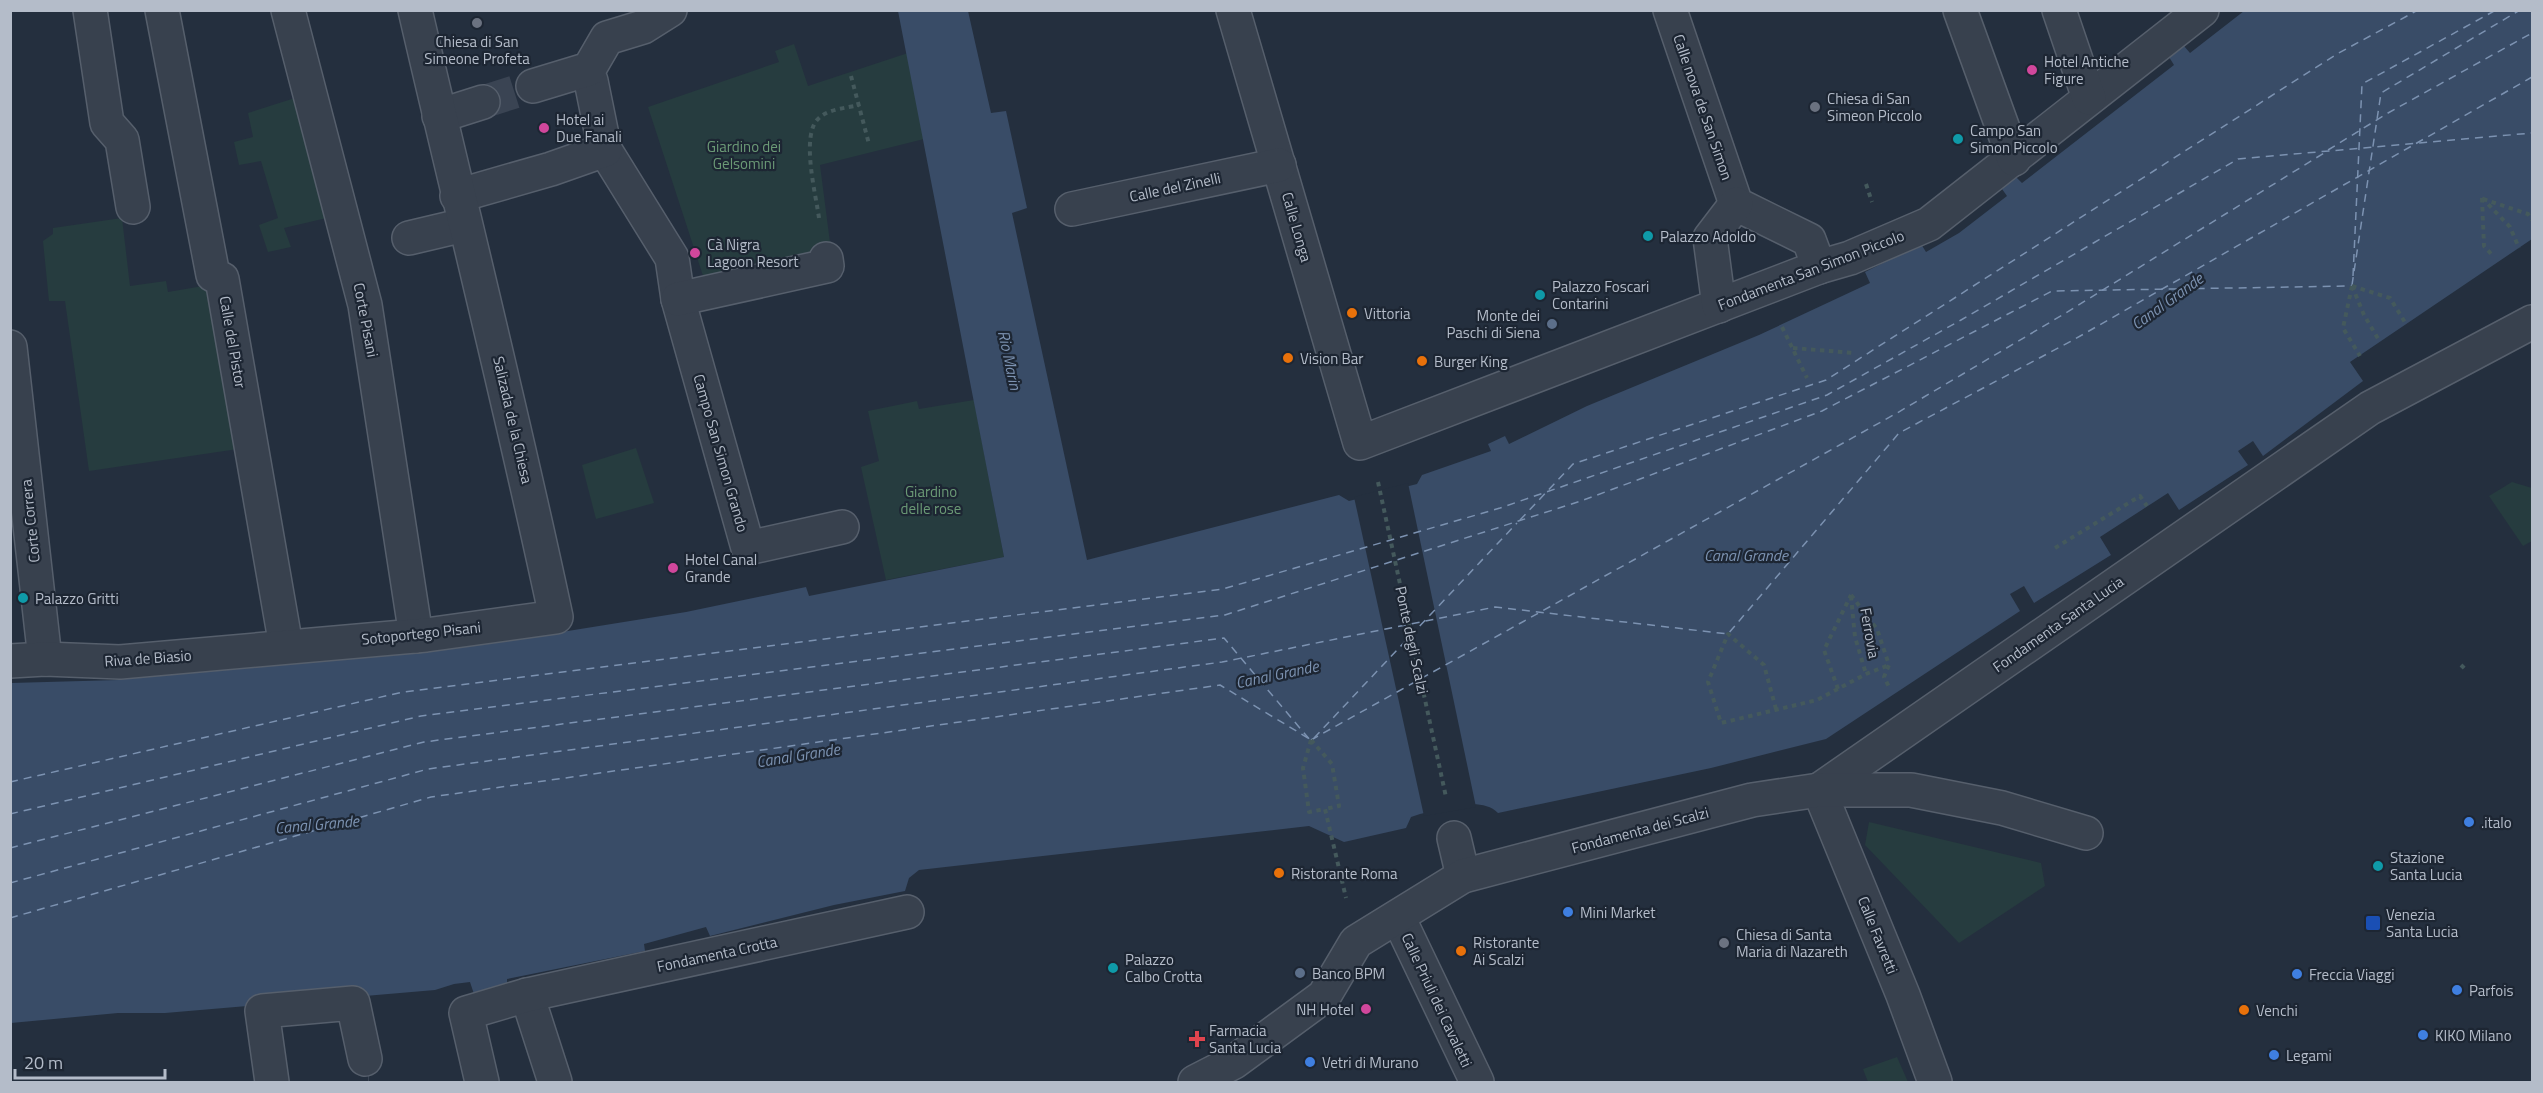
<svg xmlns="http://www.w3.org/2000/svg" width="2543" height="1093" font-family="'Titillium Web',sans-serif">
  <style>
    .green { fill: #263c3f }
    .water { fill: #394c67 }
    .pier { fill: #242f3e }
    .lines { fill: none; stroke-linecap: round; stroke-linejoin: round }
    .ferry { stroke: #7c92b1; stroke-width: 1.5; stroke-dasharray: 8 6; stroke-linecap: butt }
    .street-tunnel { stroke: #3a4453; stroke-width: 33; stroke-dasharray: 33 16; stroke-linecap: butt }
    .street-casing { stroke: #565f6c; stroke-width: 36 }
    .path { stroke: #44595c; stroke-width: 4; stroke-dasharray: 4.5 4.5; stroke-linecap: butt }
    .street { stroke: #38414e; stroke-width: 33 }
    .worship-dot { fill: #6b7280; stroke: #1d2633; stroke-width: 2 }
    .hotel-dot { fill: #d1479c; stroke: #1d2633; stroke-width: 2 }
    .culture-dot { fill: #0f9aa8; stroke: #1d2633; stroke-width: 2 }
    .food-dot { fill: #e8710a; stroke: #1d2633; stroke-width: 2 }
    .service-dot { fill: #5c6f8a; stroke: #1d2633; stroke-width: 2 }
    .shop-dot { fill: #3f7fe0; stroke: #1d2633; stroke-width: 2 }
    .transit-dot { fill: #1a4fb4; stroke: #1d2633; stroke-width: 2 }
    .health-dot { fill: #e0444e; stroke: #1d2633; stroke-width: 2 }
    .labels { text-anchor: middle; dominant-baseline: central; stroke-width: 4.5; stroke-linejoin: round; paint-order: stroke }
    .poi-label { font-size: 15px; fill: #b4bcc9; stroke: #1d2633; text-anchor: start }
    .street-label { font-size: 15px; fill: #b4bcc9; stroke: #1d2633 }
    .park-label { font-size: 15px; fill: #6b9a76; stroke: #1d2633 }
    .water-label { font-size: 16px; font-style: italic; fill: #7c92b1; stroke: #1d2633 }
  </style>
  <rect width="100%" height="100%" fill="#242f3e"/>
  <g class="green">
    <path d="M794,44l14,42 100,-33 16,86 -104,26 12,93 -126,27 -58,-178 131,-45 -4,-11z"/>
    <path d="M295,98l36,119 -47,11 7,19 -23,5 -9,-27 19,-7 -17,-57 -22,4 -5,-23 19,-5 -5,-24z"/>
    <path d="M122,218l8,68 36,-5 2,11 41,-7 29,164 -149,22 -24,-170h-16l-6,-60 10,-7v-6z"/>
    <path d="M974,400l30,157 -118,23 -25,-113 18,-6 -11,-50 49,-10 2,8z"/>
    <path d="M636,448l18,55 -58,16 -14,-54z"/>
    <path d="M2512,482l20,6v53l-9,5 -34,-50z"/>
    <path d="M1869,822l172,41 4,23 -86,57 -94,-98z"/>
    <path d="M1897,1057l11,25h-40l-5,-13z"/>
  </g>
  <path class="water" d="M898,11h70l23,102 15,-2 21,97 -15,5 75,347 252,-65 10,6 68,-17 5,-9 69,-24 -3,-7 17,-8 4,8 78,-38 172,-71 111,-52 -5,-11 56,-28 5,8 33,-19 48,-37 -5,-7 14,-12 6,6 152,-118 -5,-8 15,-11 6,7 54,-42h288v228l-182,123 13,19 -100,75 -10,-15 -15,10 10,14 -69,45 -11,-17 -68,44 11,18 -77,48 -10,-17 -14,8 10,17 -194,128 -115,29 -213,45c-18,-18 -56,-3 -78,1l-9,3 -5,11 -62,14 -35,-16 -390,44 -10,8 -4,13 -71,14 -124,31 -4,-9 -62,17 1,7 -138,28v13l-33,2 -4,-12 -16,2 -19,6 -270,23h-47l-107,10v-340l107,-3 165,-29 260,-16 143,-23 120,-25 3,9 195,-39z"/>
  <path class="pier" d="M1408,483l68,324 -52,9 -70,-319z"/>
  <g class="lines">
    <g class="ferry">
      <path d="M2328,150l60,-37 144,-80"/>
      <path d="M2353,276l9,-192 134,-74"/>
      <path d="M2352,285l29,-192 139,-83"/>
      <path d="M1520,520l53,-56 253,-84 511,-326 81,-44"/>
      <path d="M1314,738l203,-215"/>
      <path d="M1311,740l586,-327 167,-99 260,-161"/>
      <path d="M10,782l393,-90 820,-103 277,-81 327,-113 134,-75 277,-161 294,-26"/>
      <path d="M10,814l411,-98 804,-101 356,-114 241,-90 230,-120 300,-5"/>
      <path d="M10,848l414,-106 800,-104 86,102"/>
      <path d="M10,883l418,-114 794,-107 273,-55 233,27 171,-201 176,-94 457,-262"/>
      <path d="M10,918l421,-121 789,-112 88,53"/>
    </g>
    <g class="street-tunnel">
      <path d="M483,102l50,-16"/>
      <path d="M368,1082h1"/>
    </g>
    <g class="street-casing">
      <g id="street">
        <path d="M90,10l17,113 15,17 11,67"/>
        <path d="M162,10l51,265 9,4 64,367"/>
        <path d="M288,10l77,295 51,331"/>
        <path d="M1233,10l127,433 459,-176 31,-9 79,-34 273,-214"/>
        <path d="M1670,10l66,194 73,36 10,27"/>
        <path d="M1960,10l54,149"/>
        <path d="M2059,10l30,88"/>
        <path d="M591,81l14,69 67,108 6,41 70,249 94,-21"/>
        <path d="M533,86l56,-17 18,-31 36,-11 27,-17"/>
        <path d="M439,116l44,-14"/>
        <path d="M457,196l94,-27 54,-19"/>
        <path d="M1072,209l207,-44"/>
        <path d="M409,238l55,-13"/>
        <path d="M678,299l149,-33 -1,-7"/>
        <path d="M1719,306l-9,-68 26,-34"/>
        <path d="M10,347l35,312"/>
        <path d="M10,661l35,-2 75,3 306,-27 130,-18c-43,-203 -94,-404 -141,-607"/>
        <path d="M1819,790l551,-382 162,-86"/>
        <path d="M1819,790l84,205 32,87"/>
        <path d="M1454,838l9,38"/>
        <path d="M1398,917l79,165"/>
        <path d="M527,995l28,87"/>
        <path d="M272,1082l-10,-71 91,-8 12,56"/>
        <path d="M482,1082l-16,-69 61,-18 380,-83"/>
        <path d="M1195,1082l39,-20 90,-66 32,-54 107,-66 289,-76 67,-10h92l91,18 84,25"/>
      </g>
    </g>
    <g class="path">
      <path d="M851,76l18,68"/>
      <path d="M1866,184l6,18"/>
      <path d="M2482,198l28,29 9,21"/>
      <path d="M2482,198l2,48 9,10"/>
      <path d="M2483,199l45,15 4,6"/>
      <path d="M819,218c-3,-23 -19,-84 0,-100 9,-9 28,-10 40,-13"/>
      <path d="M2352,286l-9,42 17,28"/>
      <path d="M2352,286l38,12 16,26"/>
      <path d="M2352,286l12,29 16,27"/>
      <path d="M1782,327l25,51"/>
      <path d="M1793,348l60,5"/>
      <path d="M1378,482l68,315"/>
      <path d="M2055,548l85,-52 7,10"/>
      <path d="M1851,595l26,34 12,36 -5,12 6,12"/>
      <path d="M1851,596l4,41 11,37"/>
      <path d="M2461,665l4,4"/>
      <path d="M1838,689l-14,-39 27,-55"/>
      <path d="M1776,709l-12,-44 -36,-31 -20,48 13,41 96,-23 49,-26 23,-9"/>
      <path d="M1311,740l-8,28 6,44 16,-3 21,89"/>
      <path d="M1311,740l21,24 7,42 -14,3"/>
    </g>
    <use href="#street" class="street"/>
  </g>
  <g class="worship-dot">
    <circle cx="477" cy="23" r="6"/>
    <circle cx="1815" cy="107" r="6"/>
    <circle cx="1724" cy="943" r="6"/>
  </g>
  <g class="hotel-dot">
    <circle cx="2032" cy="70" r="6"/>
    <circle cx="544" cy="128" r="6"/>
    <circle cx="695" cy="253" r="6"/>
    <circle cx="673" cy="568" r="6"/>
    <circle cx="1366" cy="1009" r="6"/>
  </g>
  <g class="culture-dot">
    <circle cx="1958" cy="139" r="6"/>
    <circle cx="1648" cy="236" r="6"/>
    <circle cx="1540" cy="295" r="6"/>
    <circle cx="23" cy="598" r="6"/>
    <circle cx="2378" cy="866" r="6"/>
    <circle cx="1113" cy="968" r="6"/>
  </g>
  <g class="food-dot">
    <circle cx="1352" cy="313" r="6"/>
    <circle cx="1288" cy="358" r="6"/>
    <circle cx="1422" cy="361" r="6"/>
    <circle cx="1279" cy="873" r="6"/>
    <circle cx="1461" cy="951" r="6"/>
    <circle cx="2244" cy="1010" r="6"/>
  </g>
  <g class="service-dot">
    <circle cx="1552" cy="324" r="6"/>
    <circle cx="1300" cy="973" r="6"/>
  </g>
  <g class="shop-dot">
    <circle cx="2469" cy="822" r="6"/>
    <circle cx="1568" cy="912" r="6"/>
    <circle cx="2297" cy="974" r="6"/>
    <circle cx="2457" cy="990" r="6"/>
    <circle cx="2423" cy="1035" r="6"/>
    <circle cx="2274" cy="1055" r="6"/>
    <circle cx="1310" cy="1062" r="6"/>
  </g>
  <rect class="transit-dot" x="2365" y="915" width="16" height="16" rx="3"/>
  <path class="health-dot" d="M1194 1030h6v6h6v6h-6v6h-6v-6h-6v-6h6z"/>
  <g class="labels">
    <g class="poi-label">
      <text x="477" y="41" text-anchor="middle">Chiesa di San<tspan x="477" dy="17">Simeone Profeta</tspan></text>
      <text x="2044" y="61">Hotel Antiche<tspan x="2044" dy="17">Figure</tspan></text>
      <text x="1827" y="98">Chiesa di San<tspan x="1827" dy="17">Simeon Piccolo</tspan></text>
      <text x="556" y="119">Hotel ai<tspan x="556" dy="17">Due Fanali</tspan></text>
      <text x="1970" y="130">Campo San<tspan x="1970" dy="17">Simon Piccolo</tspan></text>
      <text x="1660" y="236">Palazzo Adoldo</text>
      <text x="707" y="244">Cà Nigra<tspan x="707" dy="17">Lagoon Resort</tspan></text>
      <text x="1552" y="286">Palazzo Foscari<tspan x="1552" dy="17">Contarini</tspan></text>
      <text x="1364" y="313">Vittoria</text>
      <text x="1540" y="315" text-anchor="end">Monte dei<tspan x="1540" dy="17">Paschi di Siena</tspan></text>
      <text x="1300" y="358">Vision Bar</text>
      <text x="1434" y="361">Burger King</text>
      <text x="685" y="559">Hotel Canal<tspan x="685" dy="17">Grande</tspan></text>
      <text x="35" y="598">Palazzo Gritti</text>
      <text x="2481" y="822">.italo</text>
      <text x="2390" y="857">Stazione<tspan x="2390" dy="17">Santa Lucia</tspan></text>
      <text x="1291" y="873">Ristorante Roma</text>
      <text x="1580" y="912">Mini Market</text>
      <text x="2386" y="914">Venezia<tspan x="2386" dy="17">Santa Lucia</tspan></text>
      <text x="1736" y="934">Chiesa di Santa<tspan x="1736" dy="17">Maria di Nazareth</tspan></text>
      <text x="1473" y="942">Ristorante<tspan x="1473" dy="17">Ai Scalzi</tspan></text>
      <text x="1125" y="959">Palazzo<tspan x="1125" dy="17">Calbo Crotta</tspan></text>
      <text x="1312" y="973">Banco BPM</text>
      <text x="2309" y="974">Freccia Viaggi</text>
      <text x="2469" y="990">Parfois</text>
      <text x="1354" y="1009" text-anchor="end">NH Hotel</text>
      <text x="2256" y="1010">Venchi</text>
      <text x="1209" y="1030">Farmacia<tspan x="1209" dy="17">Santa Lucia</tspan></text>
      <text x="2435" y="1035">KIKO Milano</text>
      <text x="2286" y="1055">Legami</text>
      <text x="1322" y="1062">Vetri di Murano</text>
    </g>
    <g class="street-label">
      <text transform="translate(1703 107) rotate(71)">Calle nova de San Simon</text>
      <text transform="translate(1175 187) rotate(-12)">Calle del Zinelli</text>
      <text transform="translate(1297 227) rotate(74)">Calle Longa</text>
      <text transform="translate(1811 270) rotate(-21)">Fondamenta San Simon Piccolo</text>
      <text transform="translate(366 320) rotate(79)">Corte Pisani</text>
      <text transform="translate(233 342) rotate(80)">Calle del Pistor</text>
      <text transform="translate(513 420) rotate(77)">Salizada de la Chiesa</text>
      <text transform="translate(721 453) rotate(74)">Campo San Simon Grando</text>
      <text transform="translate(30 521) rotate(-96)">Corte Correra</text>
      <text transform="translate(2058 624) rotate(-35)">Fondamenta Santa Lucia</text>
      <text transform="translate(421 633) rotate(-6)">Sotoportego Pisani</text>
      <text transform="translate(1870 633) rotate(80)">Ferrovia</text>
      <text transform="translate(1412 640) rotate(78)">Ponte degli Scalzi</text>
      <text transform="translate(148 658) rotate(-4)">Riva de Biasio</text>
      <text transform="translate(1640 830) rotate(-15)">Fondamenta dei Scalzi</text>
      <text transform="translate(1878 935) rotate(68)">Calle Favretti</text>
      <text transform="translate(717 954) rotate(-12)">Fondamenta Crotta</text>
      <text transform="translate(1437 1000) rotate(65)">Calle Priuli dei Cavaletti</text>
    </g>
    <g class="park-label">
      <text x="744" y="146">Giardino dei<tspan x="744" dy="17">Gelsomini</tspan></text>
      <text x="931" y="491">Giardino<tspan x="931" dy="17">delle rose</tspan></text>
    </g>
    <g class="water-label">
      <text transform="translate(2167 301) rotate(-36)">Canal Grande</text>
      <text transform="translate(1010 360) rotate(78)">Rio Marin</text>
      <text x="1746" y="555">Canal Grande</text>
      <text transform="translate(1277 674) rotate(-12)">Canal Grande</text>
      <text transform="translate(798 755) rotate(-9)">Canal Grande</text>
      <text transform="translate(317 824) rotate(-5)">Canal Grande</text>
    </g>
  </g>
  <rect width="2543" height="1093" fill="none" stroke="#b4bcc9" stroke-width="24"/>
  <path d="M15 1069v9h150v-9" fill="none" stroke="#b4bcc9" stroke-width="3"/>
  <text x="24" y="1069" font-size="18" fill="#b4bcc9" stroke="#1d2633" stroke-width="4.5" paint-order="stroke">20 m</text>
</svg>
